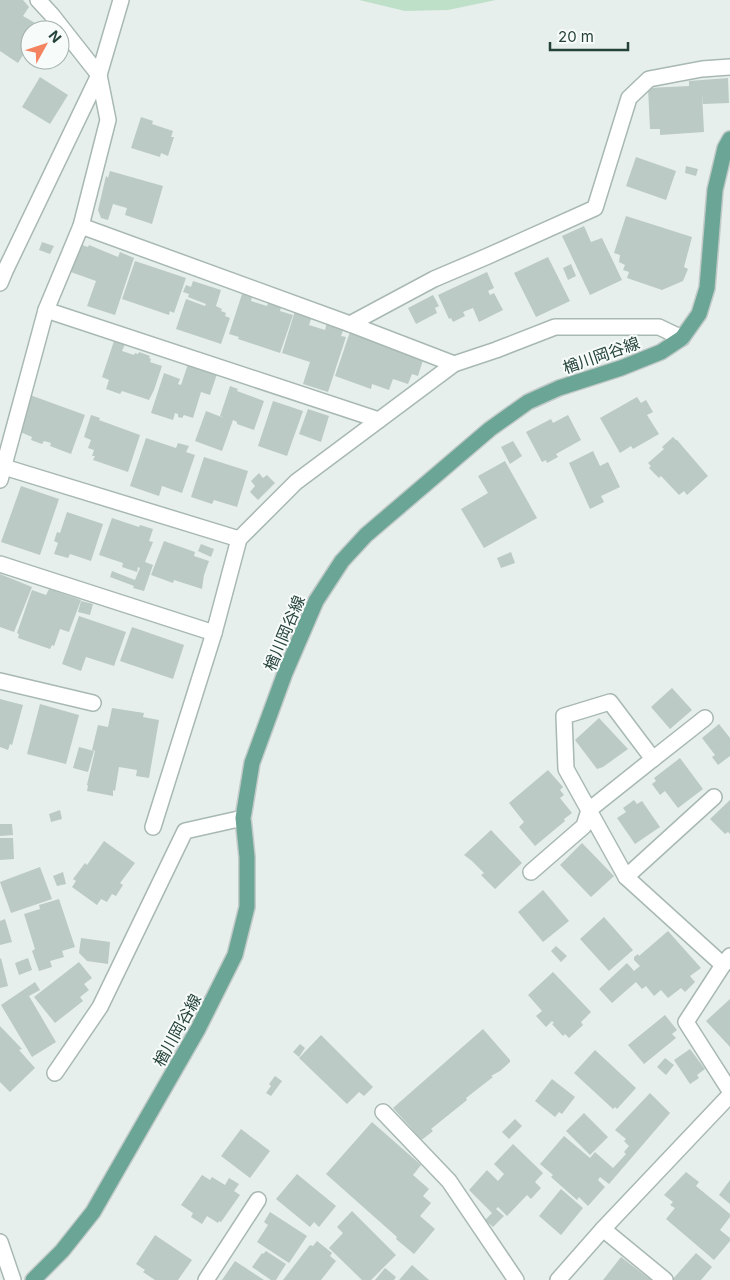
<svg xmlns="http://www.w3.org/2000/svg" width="730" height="1280" font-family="Inter,'Noto Sans JP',sans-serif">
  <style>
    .green { fill: #bfe0c8 }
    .building { fill: #bbcac4 }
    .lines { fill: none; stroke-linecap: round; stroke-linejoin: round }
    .minor-casing { stroke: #a8b8b2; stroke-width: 18 }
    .major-casing { stroke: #c2cac8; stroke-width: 18 }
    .minor { stroke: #fff; stroke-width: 15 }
    .major { stroke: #6aa596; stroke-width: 15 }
    .labels { text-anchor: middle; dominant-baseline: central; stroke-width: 4; stroke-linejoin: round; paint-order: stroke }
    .street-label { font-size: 16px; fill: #24423a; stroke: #f7fbf9 }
  </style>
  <rect width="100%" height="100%" fill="#e6efeb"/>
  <path class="green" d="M359,0h137l-48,10 -43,1z"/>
  <g class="building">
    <path d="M0,0h23l6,7 -6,9 19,11 -2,3h-10v14l-12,19 -18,-12z"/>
    <path d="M40,77l28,18 -18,29 -28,-17z"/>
    <path d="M728,78l1,25 -26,1 -1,-11 2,39 -44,3v-6h-10l-2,-41 41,-2v-5z"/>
    <path d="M141,117l12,4 -1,3 21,7 -2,6h3l-6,19 -7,-3 -1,4 -29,-9z"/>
    <path d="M636,157l40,14 -10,29 -40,-14z"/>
    <path d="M686,166l12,3 -2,7 -11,-3z"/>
    <path d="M110,171l53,15 -11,38 -27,-9 2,-7 -14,-4 -5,16 -7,-2 -3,-8 8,-34 2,2z"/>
    <path d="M626,216l66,21 -8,30 4,2 -5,12 -21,9 -35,-12 2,-6 -6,-2 2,-5 -6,-3 1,-7 -6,-2z"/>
    <path d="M584,226l7,16 11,-4 20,42 -32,15 -28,-59z"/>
    <path d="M42,242l12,4 -4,8 -11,-4z"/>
    <path d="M79,244l9,3 1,-2 29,12 2,-5 14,6 -19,57 -28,-9 9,-25 -28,-10z"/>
    <path d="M548,257l22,44 -34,16 -22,-44z"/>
    <path d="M135,261l51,17 -12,35 -4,-2 -1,4 -47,-16z"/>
    <path d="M571,264l5,12 -8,4 -5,-12z"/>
    <path d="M487,272l7,16 -6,3 2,4 4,-2 9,17 -24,12 -6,-14 -10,4 2,4 -12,6 -2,-4 -2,1 -11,-24z"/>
    <path d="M193,281l28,9 -5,16 6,3 -1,2 5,2 -1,3 5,2 -9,26 -45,-15 10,-30 19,7 1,-2 -18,-7 1,-3 -6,-2 3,-7 5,2z"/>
    <path d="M242,294l10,3 -1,4 16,5 1,-3 13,4 -1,4 13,4 -13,38 -42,-14 1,-2 -10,-3z"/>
    <path d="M433,295l6,11 -4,2 2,5 -21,11 -8,-16z"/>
    <path d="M295,311l17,5 -3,9 16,5 2,-8 17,6 -3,8 5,1 -18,55 -25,-8 7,-22 -28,-9z"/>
    <path d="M351,329l73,28 -6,19 -6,-2 -4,10 -15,-5 -4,11 -17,-6 -1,5 -36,-13z"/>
    <path d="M114,341l11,3 -3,7 12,4 1,-2 3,1 1,-2 11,4 -1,2 2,1 -1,3 12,4 -8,24 -5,10 -27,-9 -2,3 -14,-5 3,-9 -7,-3z"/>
    <path d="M188,364l29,10 -7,21 -9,-3 -8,26 -9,-3 -2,3 -4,-1v-3l-3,-1 -2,7 -22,-7 13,-40 16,6 -2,5 3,1z"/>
    <path d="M230,386l8,3 -1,2 27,10 -10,29 -17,-6v-2l-4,-2 -11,31 -27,-10 11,-30 18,7 -4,-2z"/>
    <path d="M30,395l55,20 -14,39 -21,-8 1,-3 -7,-2 -2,3 -11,-4 1,-3 -14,-6z"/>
    <path d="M637,397l4,6 5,-3 7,12 -6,3 12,19 -26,15 -2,-3 -11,7 -20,-35z"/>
    <path d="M273,401l30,10 -16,45 -29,-10z"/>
    <path d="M308,409l21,7 -8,26 -22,-8z"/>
    <path d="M91,415l9,3 -1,2 41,15 -12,37 -35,-12 2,-4h-3l2,-6 -6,-2 3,-8 -7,-3z"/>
    <path d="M568,415l13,25 -25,14 2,3 -11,6 -1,-3 -4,2 -16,-30 25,-13 2,4z"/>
    <path d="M673,437l3,3h1l31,36 -21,19 -3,-4 -5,4 -18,-19 -2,2 -10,-10 2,-2 -3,-3 16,-14 -2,-2z"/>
    <path d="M146,438l30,10 2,-5 11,3 -3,6 9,3 -13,38 -20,-7 -3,10 -29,-10z"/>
    <path d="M513,441l9,15 -12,8 -9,-17z"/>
    <path d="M593,451l7,15 8,-4 12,25 -19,9 3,6 -14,7 -21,-46z"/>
    <path d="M204,457l44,14 -11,36 -23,-7 -2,4 -21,-7z"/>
    <path d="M505,461l32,57 -53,30 -23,-39 27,-16 -10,-17z"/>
    <path d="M259,473l4,5 4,-3 8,8 -17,17 -8,-8 5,-6 -4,-5z"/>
    <path d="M21,486l38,13 -19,56 -39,-13z"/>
    <path d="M67,512l36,12 -12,37 -21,-7 -2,4 -14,-4 4,-11 -4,-2 3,-9 3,1z"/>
    <path d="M112,518l27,9 1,-2 13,4 -4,12 4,1 -8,20 8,3 -9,26 -11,-3 1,-2 -24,-9 2,-6 23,9 5,-12 -2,-1 -1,5 -15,-5 1,-4 -24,-8z"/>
    <path d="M164,541l31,11 -1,4 15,5 -5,14 -2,14 -28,-9 -1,3 -22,-8z"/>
    <path d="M201,544l13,5 -3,8 -13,-6z"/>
    <path d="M511,552l4,11 -14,5 -4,-10z"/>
    <path d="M0,574l32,13 -18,45 -14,-5z"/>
    <path d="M49,589l32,11 -12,32 -9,-3 -6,17 -2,-1 -2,4 -32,-11 1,-4 -2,-1 15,-43 14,5z"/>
    <path d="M81,601l12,3 -3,11 -12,-3z"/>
    <path d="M79,616l47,16 -12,34 -28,-9 -5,14 -19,-7z"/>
    <path d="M132,627l52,18 -11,34 -53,-18z"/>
    <path d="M672,688l20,22 -22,19 -19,-22z"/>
    <path d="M0,699l23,6 -11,40 -2,-1 -2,6 -8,-3z"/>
    <path d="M40,704l39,11 -13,49 -39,-10z"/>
    <path d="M112,708l32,5 -1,4 16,3 -10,58 -13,-2 1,-6 -18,-3 -4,24 -2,-1v6l-26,-5 1,-5 -1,-1 8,-34 -3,-1 6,-25 10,2z"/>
    <path d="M599,718l29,31 -25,18 -6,2 -22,-29z"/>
    <path d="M719,724l11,14v18l-12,9 -6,-8 3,-2 -13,-17z"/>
    <path d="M79,747l15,4 -6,21 -15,-4z"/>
    <path d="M680,758l23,31 -25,19 -13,-17 -5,4 -8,-11 4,-3 -2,-3z"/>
    <path d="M548,770l15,17 -3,3 4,5 -4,3 12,15 -8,6 1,2 -30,25 -16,-19 5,-5 -15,-19z"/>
    <path d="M634,800l3,4 5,-3 18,26 -25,17 -18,-26 9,-6 -3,-4z"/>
    <path d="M730,800v34l-2,-2 -3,2 -15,-15z"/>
    <path d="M60,810l2,9 -11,3 -2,-8z"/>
    <path d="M0,824h12l1,11 -13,1z"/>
    <path d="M491,830l31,33 -27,26 -14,-14 3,-2 -12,-12 -8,-6z"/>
    <path d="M0,838h13l1,21 -14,1z"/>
    <path d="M104,841l31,22 -15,20 3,2 -7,11 -4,-2 -5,8 -6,-3 -4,6 -25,-18 4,-6 -3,-2 12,-16 2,2z"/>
    <path d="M582,843l32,33 -23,21 -31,-32z"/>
    <path d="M40,867l12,32 -41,14 -11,-31z"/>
    <path d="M63,872l3,12 -9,2 -4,-10z"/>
    <path d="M543,890l26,31 -26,21 -25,-30z"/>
    <path d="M59,899l16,48 -13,4 2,6 -14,4 2,6 -13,4 -7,-20 3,-2 -11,-35 16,-5 -1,-4z"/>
    <path d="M604,917l29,33 -24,21 -29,-32z"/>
    <path d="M5,919l7,23 -12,3v-24z"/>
    <path d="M668,931l33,37 -11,8 5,6 -10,10 -4,-4 -13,10 -7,-8 -7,6 -8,-10 -4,3 -6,-7 -24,21 -13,-14 28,-26 7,8 6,-5 -6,-6v-3l4,-3 1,2z"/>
    <path d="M81,938l29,4 -2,22 -21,-3 -8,-8z"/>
    <path d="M556,946l11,10 -6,6 -10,-11z"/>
    <path d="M1,958l7,28 -8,2v-29z"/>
    <path d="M28,958l4,12 -13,5 -4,-12z"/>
    <path d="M79,962l13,16 -8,6 5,6 -9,7 3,4 -28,22 -21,-26z"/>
    <path d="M553,972l38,40 -10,10 2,3 -14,13 -4,-4 -2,2 -11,-12 2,-1 -2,-2 -6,6 -10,-11 6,-5 -14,-16z"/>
    <path d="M35,982l5,8 -11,6 27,46 -24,15 -31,-52z"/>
    <path d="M730,999v48l-24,-26z"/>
    <path d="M665,1015l12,15 -5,4 4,4 -32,26 -16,-19z"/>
    <path d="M0,1026l22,23 -3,1 16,18 -25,24 -10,-10z"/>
    <path d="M483,1029l27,31v2l-10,9 -9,5 2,1 -27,21 1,2 -36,29 2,2 -10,8h-2l-28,-31z"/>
    <path d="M321,1035l52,52 -9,9 -5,-4 -12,12 -48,-46z"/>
    <path d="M300,1044l5,4 -6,9 -6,-5z"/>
    <path d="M690,1049l15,20 -8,6 2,3 -9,6 -16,-24z"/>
    <path d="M595,1050l41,38 -19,21 -2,-2 -2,2 -39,-36z"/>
    <path d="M665,1058l9,7 -8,10 -9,-8z"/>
    <path d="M275,1076l7,5 -11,15 -5,-3 5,-7 -2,-2z"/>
    <path d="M552,1079l23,18 -13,17 -3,-2 -4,5 -20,-16z"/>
    <path d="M650,1093l20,20 -61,71 -9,-7 -2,3 7,7 -17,19 -9,-9 -2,3 -26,-23 2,-2 -13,-11 24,-28 26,22 5,-6 18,16 13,-14 -2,-2 5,-6 -5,-5 2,-2 -11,-9z"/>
    <path d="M584,1113l24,24 -18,18 -24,-24z"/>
    <path d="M515,1119l7,7 -13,13 -7,-7z"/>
    <path d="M372,1122l49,43 -8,10 16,14 -6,7 8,7 -11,13 15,13 -21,25 -18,-15 1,-2 -71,-63z"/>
    <path d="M241,1129l29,22 -20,27 -29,-22z"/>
    <path d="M513,1144l30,29 -8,9 6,6 -10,11 -4,-4 -20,21 -9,-9 -2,2 8,7 -11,11 -8,-7 7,-7 -23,-23 18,-20 11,11 6,-7 -10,-10z"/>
    <path d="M686,1172l13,10 -3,4 34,28v3l-10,13 10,8v3l-16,19 -48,-41 9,-11 -5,-3 3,-3 -9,-7z"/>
    <path d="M297,1174l39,32 -17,21 -5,-5 -4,5 -34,-28z"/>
    <path d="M202,1175l8,5 2,-3 13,8 4,-7 10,6 -5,7 6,4 -19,27 -2,-1 -1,2 -11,-7 -5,8 -11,-7 2,-4 -12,-8z"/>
    <path d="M730,1180v24l-11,-9z"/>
    <path d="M561,1189l22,19 -22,27 -22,-19z"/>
    <path d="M352,1211l44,44 -25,25h-9l-33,-32 14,-15 -6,-6z"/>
    <path d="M270,1212l37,24 -18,27 -32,-21 11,-17 -4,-3z"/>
    <path d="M155,1235l37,25 -14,20h-23l-12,-8 2,-2 -9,-6z"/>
    <path d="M317,1241l15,12 -2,3 6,5 -15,19h-38l27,-35 3,1z"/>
    <path d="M266,1251l20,13 -10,16h-5l-19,-13 10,-14 1,1z"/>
    <path d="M696,1253l16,14 -11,13h-29z"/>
    <path d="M621,1257l30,23h-48z"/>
    <path d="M235,1261l29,19h-42z"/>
    <path d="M412,1265l17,15h-30z"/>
    <path d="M385,1268l11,9 -2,3h-19z"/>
  </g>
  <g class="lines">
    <g class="minor-casing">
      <g id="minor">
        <path d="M81,226l269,98 104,40"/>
        <path d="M0,283l5,-12 94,-196 22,-75"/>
        <path d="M46,310l333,110"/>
        <path d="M350,324l84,-45 54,-23 107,-48 34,-110 20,-19 53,-10 28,-2"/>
        <path d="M4,467l235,72"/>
        <path d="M0,480l46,-170 35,-84 27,-106 -9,-45 -48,-61 -13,-14"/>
        <path d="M0,564l214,69 25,-94 57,-57 158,-118 42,-14 59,-23h104l23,11"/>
        <path d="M0,681l93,22"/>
        <path d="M653,759l52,-41"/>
        <path d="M153,827l61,-194"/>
        <path d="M531,872l53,-46 5,-16 64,-51 -43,-57 -46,14 2,53 60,108 97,88"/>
        <path d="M626,877l88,-80"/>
        <path d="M730,956l-7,9 -37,57 44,69"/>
        <path d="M55,1073l45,-66 85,-176 58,-13"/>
        <path d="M383,1112l66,69 67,99"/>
        <path d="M603,1229l62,51"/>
        <path d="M0,1242l13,38"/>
        <path d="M206,1280l52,-80"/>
        <path d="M558,1280l45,-51 127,-134"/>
      </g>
    </g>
    <g class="major-casing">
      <path id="major" d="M33,1280l29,-29 31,-39 105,-183 37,-74 12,-48v-50l-4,-39 9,-55 33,-90 31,-72 26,-40 24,-26 124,-106 38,-27 31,-14 62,-20 40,-16 21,-14 17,-24 8,-26 8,-98 10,-42 5,-9"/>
    </g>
    <use href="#minor" class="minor"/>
    <use href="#major" class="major"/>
  </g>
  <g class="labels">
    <g class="street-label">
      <text transform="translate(601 355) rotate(-19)">楢川岡谷線</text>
      <text transform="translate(284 633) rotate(-67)">楢川岡谷線</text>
      <text transform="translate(177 1030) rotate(-61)">楢川岡谷線</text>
    </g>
  </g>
  <g transform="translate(45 45) rotate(50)"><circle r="24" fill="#f7fbf9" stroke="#a3b1ad"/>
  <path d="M0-4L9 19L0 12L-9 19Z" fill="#f4845f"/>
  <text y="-8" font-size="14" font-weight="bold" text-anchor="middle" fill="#24423a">N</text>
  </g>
  <path d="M550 42v8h78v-8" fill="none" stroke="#24423a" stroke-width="2.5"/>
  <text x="558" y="42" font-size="15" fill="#24423a" stroke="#f7fbf9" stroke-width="4" paint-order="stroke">20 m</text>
</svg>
